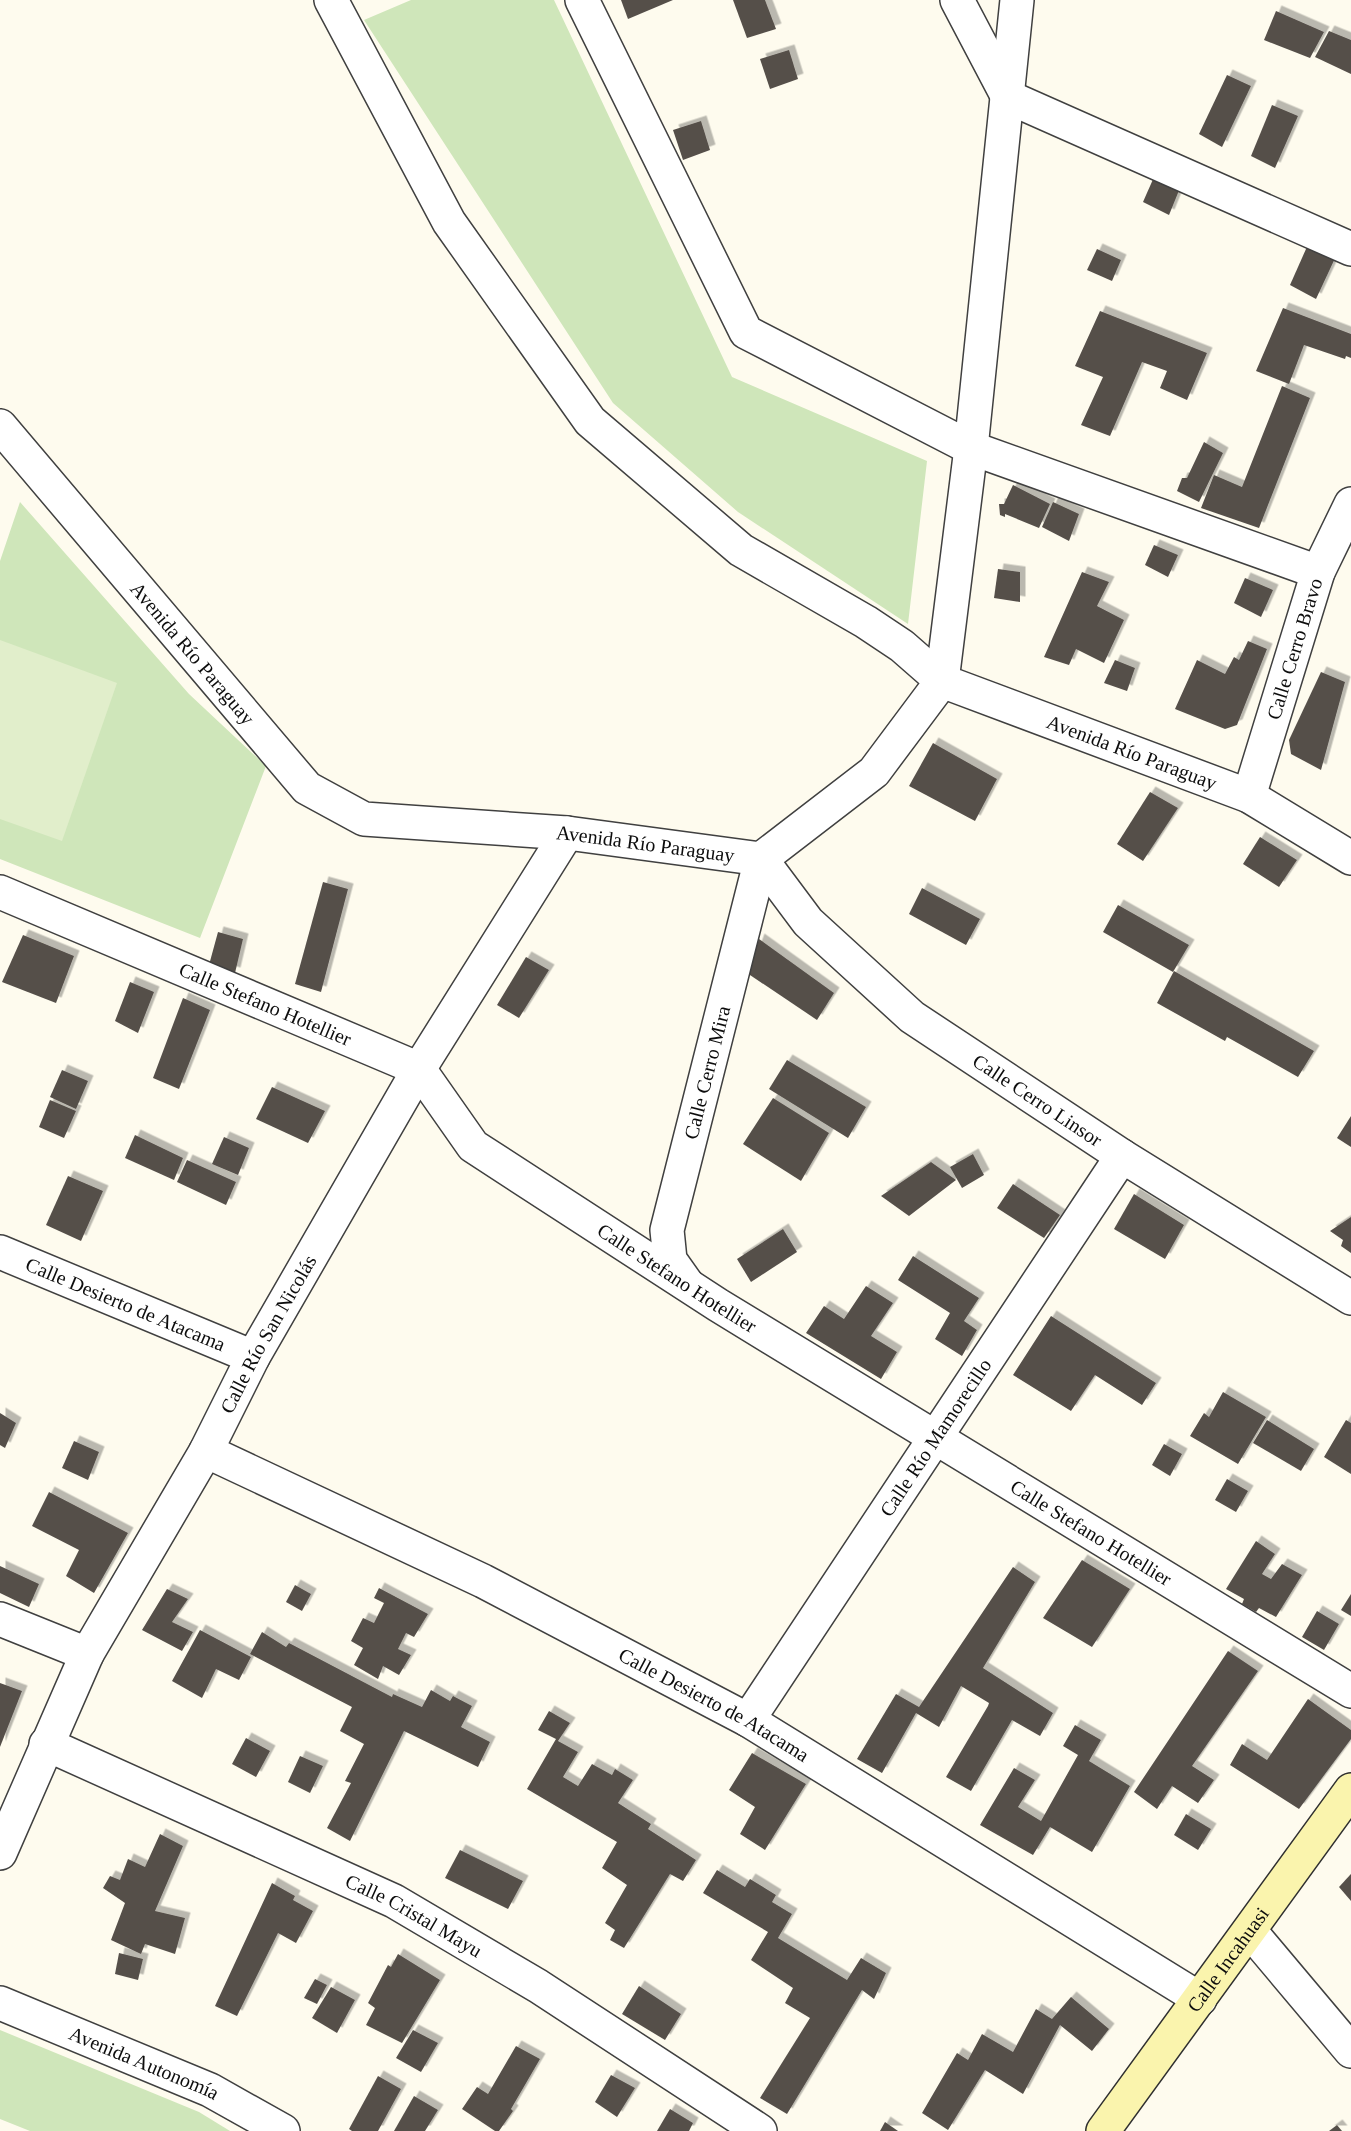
<svg xmlns="http://www.w3.org/2000/svg" width="1351" height="2131" font-family="'Times New Roman',serif">
  <style>
    .green { fill: #cfe6ba }
    .pitch { fill: #e1eecb }
    .building { fill: #554f4a; filter: url(#shadow) }
    .lines { fill: none; stroke-linecap: round; stroke-linejoin: round }
    .minor-casing { stroke: #404040; stroke-width: 36 }
    .tertiary-casing { stroke: #404040; stroke-width: 36 }
    .secondary-casing { stroke: #2f2f2f; stroke-width: 36 }
    .minor { stroke: #fff; stroke-width: 33 }
    .tertiary { stroke: #fff; stroke-width: 33 }
    .secondary { stroke: #faf4ad; stroke-width: 33 }
    .labels { text-anchor: middle; dominant-baseline: central; stroke-width: 6; stroke-linejoin: round; paint-order: stroke }
    .street-label { font-size: 20px; fill: #0d0d0d; stroke: #fff }
  </style>
  <defs>
    <filter id="shadow"><feDropShadow dx="5.5" dy="-5.5" stdDeviation="0" flood-color="#0004"/></filter>
  </defs>
  <rect width="100%" height="100%" fill="#fefbee"/>
  <g class="green">
    <path d="M411,0h143l178,377 195,84 -19,163 -170,-112 -125,-109 -249,-383z"/>
    <path d="M20,502l169,192 77,72 -66,172 -200,-79v-298z"/>
    <path d="M0,2030l199,82 31,19h-200l-30,-12z"/>
  </g>
  <path class="pitch" d="M0,640l117,43 -55,158 -62,-22z"/>
  <g class="building">
    <path d="M621,0h52l-45,19z"/>
    <path d="M733,0h32l11,29 -29,9z"/>
    <path d="M1276,11l48,21 -14,26 -46,-18z"/>
    <path d="M1329,31l22,9v34l-36,-17z"/>
    <path d="M789,50l9,29 -28,10 -10,-30z"/>
    <path d="M1227,75l24,11 -29,61 -23,-13z"/>
    <path d="M1272,105l26,11 -23,52 -24,-12z"/>
    <path d="M701,121l9,29 -27,10 -10,-30z"/>
    <path d="M1154,177l26,11 -11,27 -26,-13z"/>
    <path d="M1310,240l27,14 -21,45 -26,-14z"/>
    <path d="M1097,249l24,11 -9,21 -25,-11z"/>
    <path d="M1283,308l68,26v24l-5,-2 -1,3 -41,-14 -15,39 -33,-13z"/>
    <path d="M1100,311l107,42 -20,47 -27,-12 7,-17 -25,-9 -32,74 -29,-11 22,-48 -28,-11z"/>
    <path d="M1282,386l28,12 -51,130 -58,-20 13,-33 28,12z"/>
    <path d="M1204,442l19,11 -24,49 -22,-11 5,-13h5z"/>
    <path d="M1013,485l37,19 -11,24 -34,-14v3l-5,-2 -1,-11h5z"/>
    <path d="M1053,502l26,12 -10,27 -27,-14z"/>
    <path d="M1154,545l24,10 -10,22 -23,-12z"/>
    <path d="M998,569l22,3v30l-26,-4z"/>
    <path d="M1082,572l27,10 -12,24 27,14 -20,43 -28,-14 -7,16 -25,-8z"/>
    <path d="M1245,578l28,12 -12,27 -27,-14z"/>
    <path d="M1248,641l19,8 -30,76 -12,4 -50,-20 22,-49 28,14 9,-17 5,3z"/>
    <path d="M1115,660l20,8 -8,23 -23,-8z"/>
    <path d="M1321,672l24,10 -24,88 -30,-16 -2,-14z"/>
    <path d="M933,743l64,36 -22,42 -66,-35z"/>
    <path d="M1150,792l28,16 -35,53 -26,-17z"/>
    <path d="M1260,837l37,23 -18,27 -36,-23z"/>
    <path d="M323,882l25,7 -27,103 -26,-8z"/>
    <path d="M922,888l58,31 -14,26 -57,-31z"/>
    <path d="M1118,905l71,40 -16,27 -70,-40z"/>
    <path d="M218,932l25,7 -8,34 -26,-8z"/>
    <path d="M23,935l51,21 -18,47 -54,-21z"/>
    <path d="M759,939l75,54 -17,27 -70,-47z"/>
    <path d="M526,957l23,13 -30,48 -22,-13z"/>
    <path d="M1174,971l140,80 -16,26 -71,-40 -2,4 -68,-38z"/>
    <path d="M130,982l24,10 -16,41 -23,-12z"/>
    <path d="M183,998l27,12 -31,79 -26,-11z"/>
    <path d="M787,1060l79,47 -18,31 -79,-49z"/>
    <path d="M62,1070l26,11 -12,28 -26,-12z"/>
    <path d="M272,1087l53,24 -17,32 -52,-24z"/>
    <path d="M773,1098l56,35 -28,48 -58,-37z"/>
    <path d="M50,1100l26,11 -12,27 -25,-11z"/>
    <path d="M1351,1116v31l-14,-9z"/>
    <path d="M135,1135l48,23 -9,22 -49,-22z"/>
    <path d="M224,1137l25,11 -11,27 -26,-11z"/>
    <path d="M973,1154l11,21 -22,13 -12,-21z"/>
    <path d="M187,1160l49,22 -10,23 -49,-23z"/>
    <path d="M931,1162l25,18 -47,36 -28,-20z"/>
    <path d="M68,1176l35,15 -22,50 -35,-16z"/>
    <path d="M1013,1184l47,31 -16,23 -47,-30z"/>
    <path d="M1134,1194l50,31 -19,34 -51,-30z"/>
    <path d="M1351,1217v36l-10,-7 2,-6 -13,-9z"/>
    <path d="M783,1229l14,23 -46,30 -14,-23z"/>
    <path d="M913,1256l66,42 -15,23 13,9 -15,26 -27,-17 15,-26 -52,-33z"/>
    <path d="M866,1286l27,17 -22,33 26,16 -16,27 -75,-46 18,-27 20,13z"/>
    <path d="M1051,1316l105,67 -14,22 -47,-30 -24,36 -58,-36z"/>
    <path d="M1223,1392l43,25 -28,47 -48,-28 14,-23 5,4z"/>
    <path d="M0,1413l16,10 -11,25 -5,-3z"/>
    <path d="M1267,1420l47,29 -13,22 -48,-28z"/>
    <path d="M1346,1420l5,3v51l-27,-17z"/>
    <path d="M74,1441l25,11 -11,28 -26,-12z"/>
    <path d="M1164,1444l18,10 -12,22 -18,-11z"/>
    <path d="M1227,1479l21,12 -12,21 -21,-12z"/>
    <path d="M49,1492l79,41 -34,60 -28,-17 13,-26 -47,-24z"/>
    <path d="M1256,1541l19,13 -13,20 9,5 11,-15 20,11 -26,42 -17,-9 -3,4 -14,-8 2,-5 -18,-10z"/>
    <path d="M1082,1560l48,29 -38,58 -49,-29z"/>
    <path d="M0,1566l39,18 -10,23 -29,-14z"/>
    <path d="M1013,1567l22,15 -52,86 70,45 -13,23 -28,-16 -41,71 -25,-14 42,-71 1,-3 -28,-17 -22,41 -23,-14 -34,60 -25,-14 39,-65 23,13z"/>
    <path d="M295,1585l16,9 -9,17 -16,-9z"/>
    <path d="M379,1588l49,26 -14,23 -8,-4 -8,16 13,6 -12,20 -16,-9 -5,13 -24,-14 9,-17 -12,-7 12,-23 11,5 10,-20 -10,-5z"/>
    <path d="M167,1589l21,10 -16,23 21,10 -11,19 -40,-21z"/>
    <path d="M1351,1594v22l-10,-6z"/>
    <path d="M1317,1611l22,13 -15,26 -22,-13z"/>
    <path d="M200,1630l51,27 -12,23 -23,-11 -14,29 -30,-17z"/>
    <path d="M262,1632l24,15 3,-4 103,54 1,-3 29,13 9,-17 19,11 3,-5 19,10 -11,21 29,15 -12,25 -74,-36 -54,110 -23,-13 24,-45 -6,-2 19,-37 -24,-13 12,-24 -102,-53z"/>
    <path d="M1228,1651l30,20 -66,95 22,14 -16,23 -26,-17 -15,23 -23,-17z"/>
    <path d="M0,1683l22,8 -22,56z"/>
    <path d="M1308,1699l43,31v9l-52,70 -69,-44 12,-21 25,16z"/>
    <path d="M549,1711l21,12 -12,18 20,11 -15,25 15,9 14,-22 20,11 3,-6 18,11 -15,23 33,21 -3,5 48,31 -13,21 -13,-7 -46,74 -14,-8 5,-10 -10,-7 22,-38 -25,-17 15,-26 -90,-53 29,-50 -18,-9z"/>
    <path d="M1075,1725l26,15 -12,21 41,25 -38,66 -42,-25 -17,28 -53,-30 34,-57 21,12 -17,27 23,14 37,-66 -15,-9z"/>
    <path d="M246,1738l24,13 -14,26 -24,-13z"/>
    <path d="M752,1753l54,31 -41,66 -25,-16 15,-27 -26,-17z"/>
    <path d="M300,1756l23,10 -13,27 -22,-11z"/>
    <path d="M1186,1814l25,15 -13,21 -24,-15z"/>
    <path d="M160,1834l23,12 -28,65 30,7 -10,36 -30,-10 -4,10 -30,-14 14,-37 -22,-15 7,-12 10,4 8,-21 17,8z"/>
    <path d="M460,1850l63,31 -15,28 -63,-31z"/>
    <path d="M717,1870l28,17 5,-8 26,16 -4,7 20,12 -14,24 69,42 14,-22 25,15 -12,26 -12,-9 -75,124 -27,-16 50,-80 -25,-15 8,-15 -42,-28 17,-28 -65,-39z"/>
    <path d="M1351,1874v27l-12,-14z"/>
    <path d="M272,1883l23,13 -2,4 20,11 -17,32 -18,-10 -41,83 -22,-10z"/>
    <path d="M119,1953l24,6 -5,21 -23,-6z"/>
    <path d="M398,1954l42,26 -38,63 -36,-18 9,-17 -7,-5 20,-38 3,2z"/>
    <path d="M315,1979l12,6 -10,19 -13,-6z"/>
    <path d="M639,1986l42,28 -16,26 -43,-26z"/>
    <path d="M331,1987l24,13 -18,33 -25,-15z"/>
    <path d="M1071,1997l38,32 -17,22 -32,-26 -37,69 -38,-24 -37,60 -26,-17 35,-60 11,7 14,-26 31,18 23,-43 16,10z"/>
    <path d="M413,2030l25,13 -17,29 -25,-14z"/>
    <path d="M516,2046l24,13 -29,50 2,2 -14,20h-4l-33,-22 15,-22 11,7z"/>
    <path d="M611,2075l24,13 -18,29 -22,-15z"/>
    <path d="M378,2076l23,13 -23,42h-26l-3,-2z"/>
    <path d="M414,2096l24,14 -13,21h-31z"/>
    <path d="M670,2109l23,14 -4,8h-32z"/>
    <path d="M885,2122l13,9h-18z"/>
    <path d="M1337,2125l5,6h-13z"/>
  </g>
  <g class="lines">
    <g class="minor-casing">
      <g id="minor">
        <path d="M582,0l164,332 225,116 347,124"/>
        <path d="M957,0l51,97 343,152"/>
        <path id="s1" d="M0,426l307,362 57,31 203,14 194,26 113,-87 68,-91 -40,-35 -36,-24 -125,-72 -151,-129 -141,-199 -118,-222"/>
        <path id="s2" d="M1249,796l69,-224 33,-68"/>
        <path id="s3" d="M761,859l47,63 104,95 210,139 229,142"/>
        <path id="s4" d="M0,892l419,177 54,77 245,159 633,386"/>
        <path id="s5" d="M0,1252l253,105"/>
        <path id="s6" d="M687,1284l-17,-24 -3,-30 94,-371"/>
        <path id="s7" d="M206,1451l277,130 265,139 452,279"/>
        <path d="M0,1619l87,35"/>
        <path id="s8" d="M748,1720l374,-564"/>
        <path id="s9" d="M46,1744l348,157 144,85 222,145"/>
        <path id="s10" d="M0,1853l87,-199 119,-203 47,-94 166,-288 148,-236"/>
        <path d="M1250,1931l101,120"/>
      </g>
    </g>
    <g class="tertiary-casing">
      <g id="tertiary">
        <path id="s11" d="M1017,0l-46,448 -29,233 307,115 102,62"/>
        <path id="s12" d="M0,2003l210,87 73,41"/>
      </g>
    </g>
    <g class="secondary-casing">
      <g id="secondary">
        <path id="s13" d="M1103,2131l248,-341"/>
      </g>
    </g>
    <use href="#minor" class="minor"/>
    <use href="#tertiary" class="tertiary"/>
    <use href="#secondary" class="secondary"/>
  </g>
  <g class="labels">
    <g class="street-label">
      <text stroke="none"><textPath href="#s2" startOffset="154">Calle Cerro Bravo</textPath></text>
      <text stroke="none"><textPath href="#s1" startOffset="298">Avenida Río Paraguay</textPath></text>
      <text stroke="none"><textPath href="#s11" startOffset="888">Avenida Río Paraguay</textPath></text>
      <text stroke="none"><textPath href="#s1" startOffset="822">Avenida Río Paraguay</textPath></text>
      <text stroke="none"><textPath href="#s4" startOffset="288">Calle Stefano Hotellier</textPath></text>
      <text stroke="none"><textPath href="#s6" startOffset="222">Calle Cerro Mira</textPath></text>
      <text stroke="none"><textPath href="#s3" startOffset="370">Calle Cerro Linsor</textPath></text>
      <text stroke="none"><textPath href="#s4" startOffset="792">Calle Stefano Hotellier</textPath></text>
      <text stroke="none"><textPath href="#s5" startOffset="136">Calle Desierto de Atacama</textPath></text>
      <text stroke="none"><textPath href="#s10" startOffset="585">Calle Río San Nicolás</textPath></text>
      <text stroke="none"><textPath href="#s8" startOffset="339">Calle Río Mamorecillo</textPath></text>
      <text stroke="none"><textPath href="#s4" startOffset="1278">Calle Stefano Hotellier</textPath></text>
      <text stroke="none"><textPath href="#s7" startOffset="568">Calle Desierto de Atacama</textPath></text>
      <text stroke="none"><textPath href="#s9" startOffset="406">Calle Cristal Mayu</textPath></text>
      <text stroke="none"><textPath href="#s13" startOffset="212">Calle Incahuasi</textPath></text>
      <text stroke="none"><textPath href="#s12" startOffset="156">Avenida Autonomía</textPath></text>
    </g>
  </g>
</svg>
